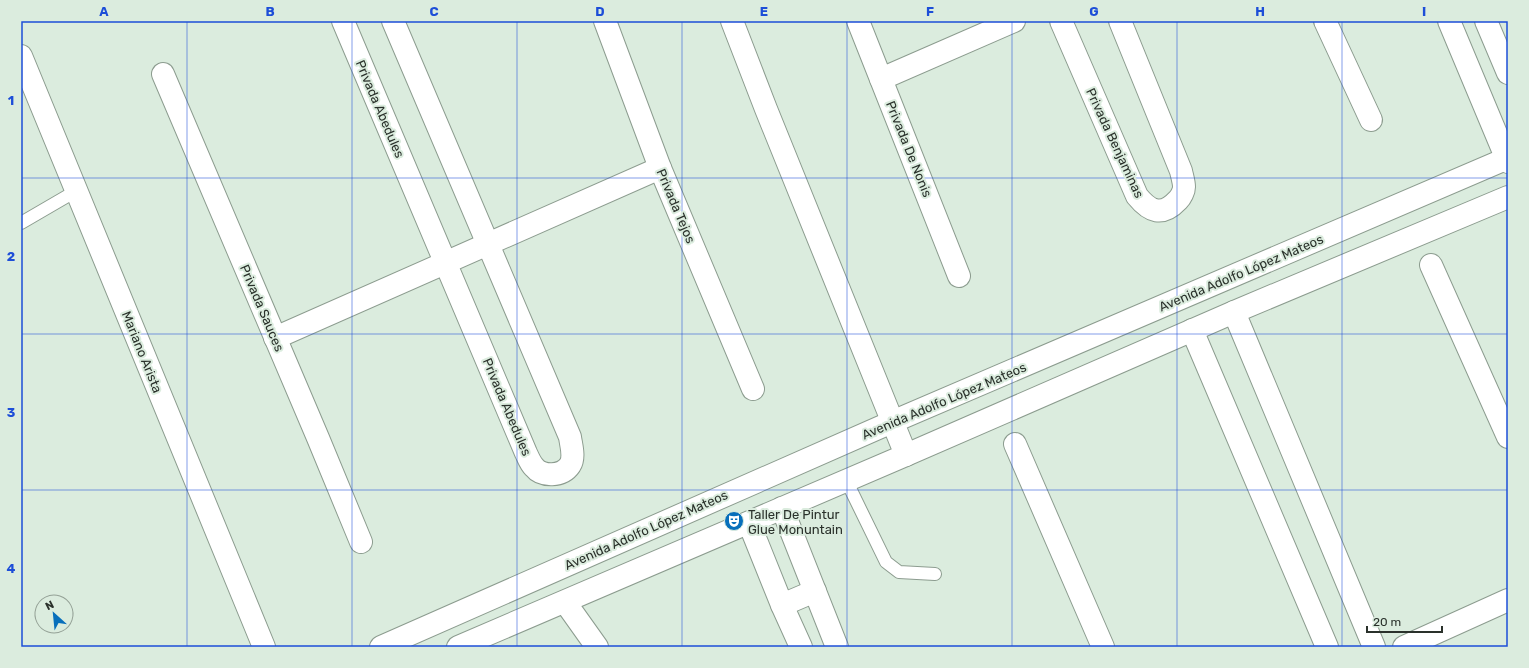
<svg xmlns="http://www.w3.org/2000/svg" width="1529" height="668" font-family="Rubik,sans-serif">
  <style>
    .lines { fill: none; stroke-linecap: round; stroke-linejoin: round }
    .lane-casing { stroke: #8c9c8f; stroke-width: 14 }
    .street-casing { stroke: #8c9c8f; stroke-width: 24 }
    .secondary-casing { stroke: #8c9c8f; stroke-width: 24 }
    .lane { stroke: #fff; stroke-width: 12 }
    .street { stroke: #fff; stroke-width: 22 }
    .secondary { stroke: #fff; stroke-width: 22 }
    .grid { fill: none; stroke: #1d4ed8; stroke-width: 1; stroke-opacity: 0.55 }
    .labels { text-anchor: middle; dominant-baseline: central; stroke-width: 4; stroke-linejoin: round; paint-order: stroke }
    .street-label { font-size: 13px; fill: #2a312b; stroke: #dbecde }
    .poi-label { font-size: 13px; fill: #2a312b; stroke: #dbecde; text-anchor: start }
    .neatline { fill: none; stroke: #1d4ed8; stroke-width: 1.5 }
    .grid-label { font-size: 13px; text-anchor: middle; font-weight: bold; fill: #1d4ed8 }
  </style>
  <rect width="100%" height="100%" fill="#dbecde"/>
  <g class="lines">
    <g class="lane-casing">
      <g id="lane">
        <path d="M21,223l55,-32"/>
        <path d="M846,480l40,82 13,10 36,2"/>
      </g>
    </g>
    <g class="street-casing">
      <g id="street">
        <path d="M343,21l183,432c2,4 4,10 8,14 8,10 28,10 36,-2 5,-8 1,-20 0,-28l-177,-416"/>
        <path d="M605,21l55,147 93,221"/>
        <path d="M732,21l34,88 140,346"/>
        <path d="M858,21l101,255"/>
        <path d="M1061,21l76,175c13,16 25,21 41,4 3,-3 6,-9 6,-13 0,-5 -2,-11 -3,-16l-61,-150"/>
        <path d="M1325,21l46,99"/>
        <path d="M1449,21l59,141"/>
        <path d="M1486,21l22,52"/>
        <path d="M21,56l243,591"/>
        <path d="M163,74l155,364 43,104"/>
        <path d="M881,79l133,-58"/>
        <path d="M1431,265l77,172"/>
        <path d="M1234,312l140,335"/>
        <path d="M1192,330l135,317"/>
        <path d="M275,338l385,-170"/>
        <path d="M1015,444l88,203"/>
        <path d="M782,508l55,139"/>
        <path d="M749,523l33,82 19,42"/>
        <path d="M565,602l32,45"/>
        <path d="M782,605l33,-14"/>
        <path d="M1404,647l104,-47"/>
      </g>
    </g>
    <g class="secondary-casing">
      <g id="secondary">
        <path d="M381,647l511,-225 616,-264"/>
        <path d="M458,647l448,-192 328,-143 274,-115"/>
      </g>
    </g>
    <use href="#lane" class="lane"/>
    <use href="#street" class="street"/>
    <use href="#secondary" class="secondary"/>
  </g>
  <path class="grid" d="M187,21v626M352,21v626M517,21v626M682,21v626M847,21v626M1012,21v626M1177,21v626M1342,21v626M21,178h1487M21,334h1487M21,490h1487"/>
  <defs>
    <g id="theatre-disc" transform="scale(1)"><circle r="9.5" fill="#086fbb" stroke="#dbecde"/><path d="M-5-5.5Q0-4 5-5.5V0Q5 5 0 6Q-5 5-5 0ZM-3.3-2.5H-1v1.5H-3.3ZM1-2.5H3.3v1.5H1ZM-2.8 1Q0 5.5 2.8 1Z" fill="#fff"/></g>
  </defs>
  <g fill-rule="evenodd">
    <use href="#theatre-disc" x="734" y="521"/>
  </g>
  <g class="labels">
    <g class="street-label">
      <text transform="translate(380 109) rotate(67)">Privada Abedules</text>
      <text transform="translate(1115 143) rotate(65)">Privada Benjaminas</text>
      <text transform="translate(909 149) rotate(68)">Privada De Nonis</text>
      <text transform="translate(676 206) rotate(67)">Privada Tejos</text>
      <text transform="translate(1241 273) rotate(-23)">Avenida Adolfo López Mateos</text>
      <text transform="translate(262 308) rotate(67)">Privada Sauces</text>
      <text transform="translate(142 352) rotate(68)">Mariano Arista</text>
      <text transform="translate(944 401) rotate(-23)">Avenida Adolfo López Mateos</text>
      <text transform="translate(507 407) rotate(67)">Privada Abedules</text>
      <text transform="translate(646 530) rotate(-24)">Avenida Adolfo López Mateos</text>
    </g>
    <g class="poi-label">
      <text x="748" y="514">Taller De Pintur<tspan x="748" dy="15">Glue Monuntain</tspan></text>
    </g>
  </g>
  <rect width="1529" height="668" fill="none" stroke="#dbecde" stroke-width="44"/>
  <g transform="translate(54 614) rotate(333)"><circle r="19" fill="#dbecde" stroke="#94a196"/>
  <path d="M0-3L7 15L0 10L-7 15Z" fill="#086fbb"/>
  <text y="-6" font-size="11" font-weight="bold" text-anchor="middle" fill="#2a312b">N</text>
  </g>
  <path d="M1367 626v6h75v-6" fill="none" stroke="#2a312b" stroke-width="2"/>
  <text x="1373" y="626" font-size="12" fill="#2a312b" stroke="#dbecde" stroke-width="3" paint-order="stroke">20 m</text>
  <rect x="22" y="22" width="1485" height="624" class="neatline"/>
  <g class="grid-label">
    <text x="104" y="16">A</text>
    <text x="270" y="16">B</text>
    <text x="434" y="16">C</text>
    <text x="600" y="16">D</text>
    <text x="764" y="16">E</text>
    <text x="930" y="16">F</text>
    <text x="1094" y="16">G</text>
    <text x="1260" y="16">H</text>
    <text x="1424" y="16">I</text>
    <text x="11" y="105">1</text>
    <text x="11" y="261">2</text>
    <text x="11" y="417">3</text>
    <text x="11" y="573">4</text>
  </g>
</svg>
